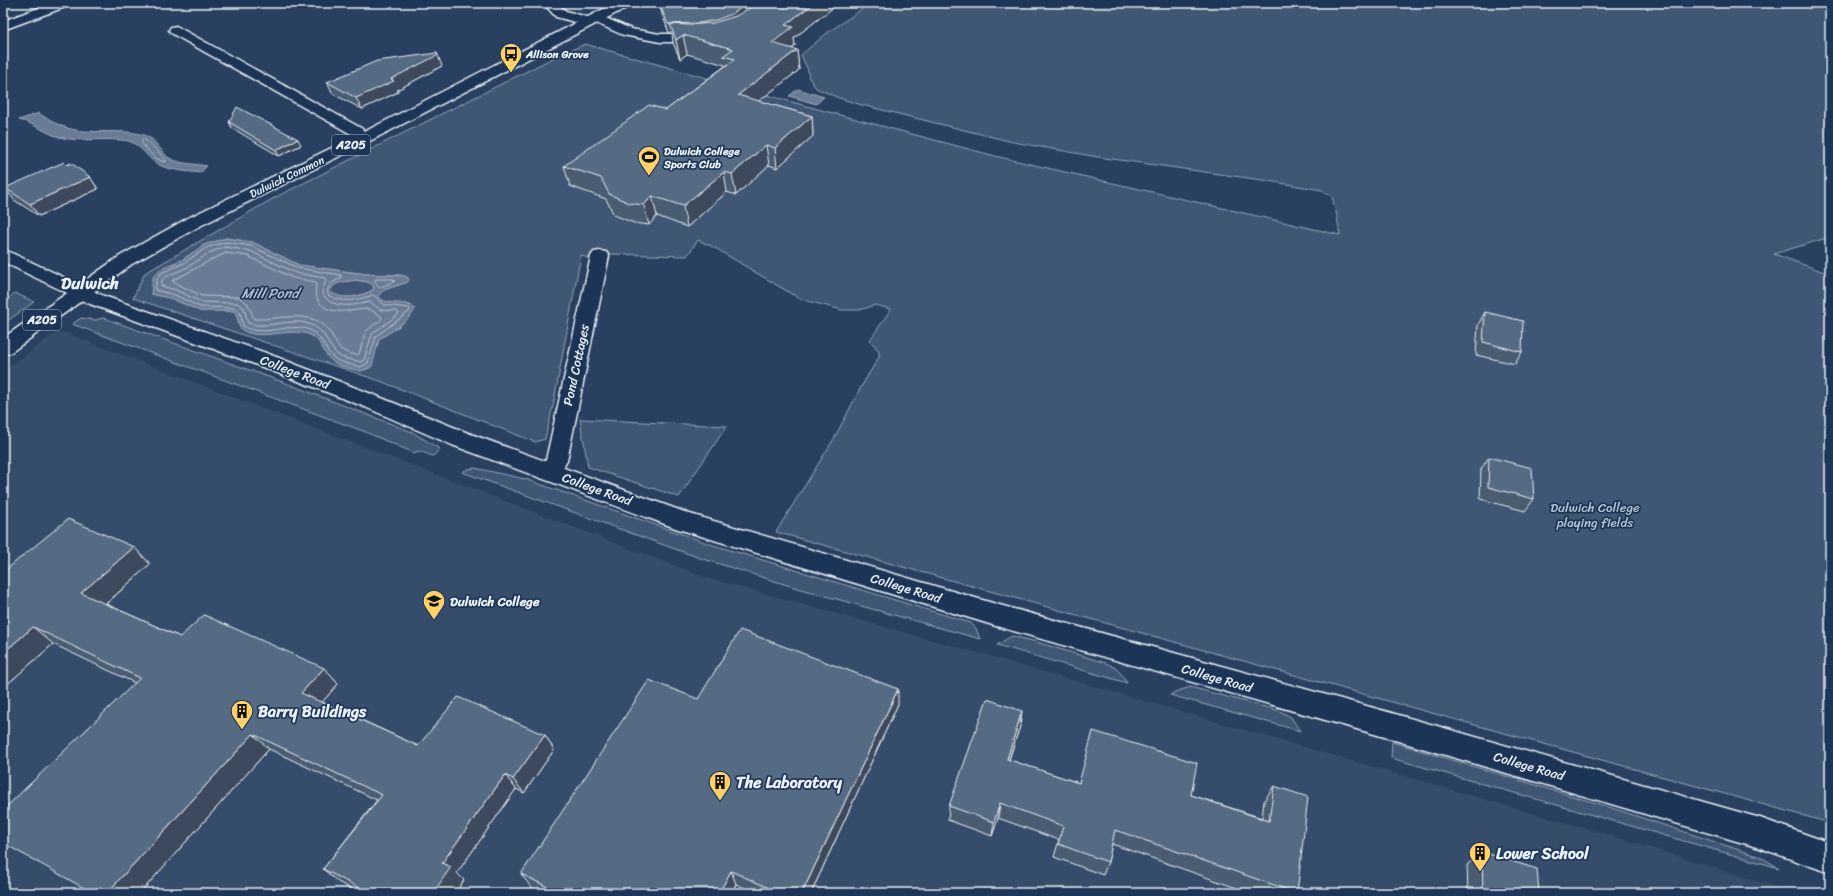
<svg xmlns="http://www.w3.org/2000/svg" width="1833" height="896" font-family="Sriracha,sans-serif">
  <style>
    .built { fill: #364d6b }
    .green { fill: #415774; stroke: #94a4b6; fill-rule: evenodd }
    .water { fill: #6b7c95; stroke: #9dabbd; fill-rule: evenodd }
    .lines { fill: none; stroke-linecap: round; stroke-linejoin: round }
    .shore { stroke: #b6c2d0; stroke-width: 1 }
    .street-casing { stroke: #e8f1f8; stroke-width: 3 }
    .secondary-casing { stroke: #e8f1f8; stroke-width: 3 }
    .highway-casing { stroke: #e8f1f8; stroke-width: 3 }
    .street { fill: #1d3557; fill-rule: evenodd }
    .secondary { fill: #1d3557; fill-rule: evenodd }
    .highway { fill: #1d3557; fill-rule: evenodd }
    .wall { fill: #495b71; stroke: #e8f1f8 }
    .shaded-wall { fill: #3c4a5c; stroke: #e8f1f8 }
    .building { fill: #556a83; stroke: #e8f1f8 }
    .labels { text-anchor: middle; dominant-baseline: central; stroke-width: 3.5; stroke-linejoin: round; paint-order: stroke }
    .far-poi-label { font-size: 11px; font-weight: bold; fill: #e8f1f8; stroke: #1d3557; text-anchor: start }
    .far-street-label { font-size: 11px; fill: #e8f1f8; stroke: #1d3557 }
    .shield { fill: #1d3557; stroke: #abb9c8; stroke-width: 1 }
    .shield-label { font-size: 12px; font-weight: bold; fill: #e8f1f8 }
    .street-label { font-size: 13px; fill: #e8f1f8; stroke: #1d3557 }
    .park-label { font-size: 13px; fill: #b6c3d0; stroke: #1d3557 }
    .poi-label { font-size: 13px; font-weight: bold; fill: #e8f1f8; stroke: #1d3557; text-anchor: start }
    .water-label { font-size: 14px; font-style: italic; fill: #b6c2d0; stroke: #1d3557 }
    .near-poi-label { font-size: 16px; font-weight: bold; fill: #e8f1f8; stroke: #1d3557; text-anchor: start }
    .district-label { font-size: 17px; font-weight: bold; fill: #e8f1f8; stroke: #1d3557 }
  </style>
  <rect width="100%" height="100%" fill="#294061"/>
  <filter id="ink" filterUnits="userSpaceOnUse"><feTurbulence type="fractalNoise" baseFrequency=".025" numOctaves="2"/><feDisplacementMap in="SourceGraphic" scale="8" xChannelSelector="R" yChannelSelector="G"/><feConvolveMatrix kernelMatrix="1 2 1 2 8 2 1 2 1" color-interpolation-filters="sRGB"/></filter>
  <g filter="url(#ink)">
    <path class="built" d="M58,333h8l638,244 278,77 657,190 137,43 12,6h-1785v-522l47,-34z"/>
    <g class="green">
      <path d="M871,3h959v234l-56,17 56,20v549l-1054,-291 59,-95 26,-50 18,-30v-6l-9,-11 21,-31 -16,-4 -15,5h-18l-42,-11 -85,-51 -17,-8 -11,16 -75,-2 -25,4 -6,-3 -28,151 -8,33 -10,3 -155,-61 -247,-83 12,-25 129,-75 283,-142 28,-12 236,66 174,46 345,79 -3,-19 -5,-19 -10,-7 -60,-10 -164,-23 -85,-15 -151,-37 -23,-7 -23,-10 -7,-10 -1,-8 -7,-15 26,-22zM226,238l26,4 47,23 67,9 35,1 7,7 -24,8 -6,6 7,6 26,3 -10,20 -22,14 -9,29 -9,3 -33,-14 -9,-17 -12,-7 -13,-2 -54,-3 -4,-15 -2,-2h-34l-32,-14 -5,-30 19,-7 22,-15z"/>
      <path d="M355,280l13,2 5,3 1,4c-10,7 -34,13 -44,2 4,-10 16,-9 25,-11z"/>
      <path d="M15,293l19,9 -31,22c0,-15 -2,-21 12,-31z"/>
      <path d="M81,318l14,2 9,-2 179,64 129,50 28,17 -7,7 -14,-5 -5,2 -51,-22 -291,-107z"/>
      <path d="M580,419l147,7 -48,71 -91,-30z"/>
      <path d="M475,468l50,11 188,66 258,78 5,5 4,11 -183,-51 -100,-31 -235,-85 6,-3z"/>
      <path d="M1012,636l21,5 73,22c10,4 16,10 21,20l-130,-38z"/>
      <path d="M1190,687l90,24 11,6 9,14 -130,-36 5,-3z"/>
      <path d="M1392,742l217,65 152,50 18,11 -388,-110z"/>
    </g>
    <g class="water">
      <path d="M798,89l26,8 -8,7 -27,-8z"/>
      <path d="M39,113c3,3 6,4 10,6 29,21 63,7 95,16 13,4 16,18 27,24 10,5 26,5 36,7l-7,7c-14,-2 -32,-2 -44,-10 -10,-7 -15,-17 -27,-22 -23,-4 -48,2 -70,-4 -14,-4 -25,-14 -40,-17z"/>
      <path d="M226,238l26,4 47,23 67,9 40,2 3,3 -1,3 -24,8 -6,6c9,12 27,2 37,13 -7,14 -24,22 -36,30l-7,27 -11,5c-9,-2 -22,-4 -29,-10 -10,-8 -10,-22 -24,-27 -21,-7 -52,9 -68,-6l-4,-15 -2,-2h-34l-27,-12 -22,-5 2,-17 6,-7 23,-10 22,-15zM355,280l13,2 5,3 1,4c-10,7 -34,13 -44,2 4,-10 16,-9 25,-11z"/>
    </g>
    <g class="lines">
      <g class="shore">
        <path d="M143,139l7,4 16,17v2c-12,-2 -18,-12 -25,-20z"/>
        <path d="M226,242l25,4 47,22 43,7v3c-8,4 -15,7 -13,17 15,9 29,5 45,0l12,10 24,3 1,3 -34,25 -8,27 -7,4c-8,-2 -21,-4 -27,-9 -11,-9 -11,-24 -27,-29 -21,-6 -44,9 -64,-3l-3,-15 -5,-3 -35,-1 -25,-12 -20,-5 2,-11 4,-6 23,-10 22,-15z"/>
        <path d="M226,247l24,4 46,22 29,5 1,2 -4,12c8,19 33,13 48,10l11,8 16,1 2,3 -27,20 -8,26 -3,2c-7,-2 -18,-3 -23,-7 -12,-10 -10,-24 -29,-31 -20,-7 -41,6 -61,-1l-4,-15 -7,-5 -36,-1 -25,-12 -15,-4 1,-6c6,-6 15,-8 22,-11 15,-8 26,-19 42,-22z"/>
        <path d="M226,253l22,3 45,22 23,4c0,4 -1,9 0,13 6,23 35,15 51,14 4,0 10,5 14,7l1,3 -16,12 -7,23 -2,1c-4,-1 -11,-2 -15,-5 -7,-5 -10,-20 -21,-27 -19,-12 -46,-3 -67,-4l-6,-15 -9,-7 -37,-1 -29,-14v-2c19,-8 34,-20 53,-27z"/>
        <path d="M376,279h17l2,2 -16,7 -4,-7z"/>
      </g>
      <g class="street-casing">
        <g id="street">
          <path d="M52,3h18l-2,3 -65,24v-9z"/>
          <path d="M543,3h13l10,8 24,7 6,-3 5,1 30,13 29,5h41l5,1 2,3 -2,3 -5,1h-41l-37,-7 -27,-12 -6,3 -34,-9z"/>
          <path d="M176,26l185,102 11,10 -3,3c-8,2 -12,-1 -18,-7l-180,-101 -2,-3 2,-3z"/>
          <path d="M600,251l6,1 3,4 -42,205 -10,17 -8,2 -8,-2 -3,-6 8,-12 45,-204 3,-4z"/>
        </g>
      </g>
      <g class="secondary-casing">
        <path id="secondary" d="M3,249l101,47 162,57 113,44 89,36 222,81 306,90 385,106 379,108 70,25v30l-70,-25 -379,-112 -385,-110 -318,-97 -226,-84 -87,-38 -113,-44 -162,-59 -87,-42z"/>
      </g>
      <g class="highway-casing">
        <path id="highway" d="M615,3h17l-2,3 -260,135 -170,85 -68,38 -122,89 -7,2v-17l117,-82 68,-38 170,-83z"/>
      </g>
      <use href="#street" class="street"/>
      <use href="#secondary" class="secondary"/>
      <use href="#highway" class="highway"/>
    </g>
    <g class="wall">
      <path d="M668,3h171l-45,35 1,8 -3,3 5,1 2,20 -40,31 53,15 1,20 -36,32 -8,-3 -33,30 -9,-3 -40,35 -30,-11 -8,9 -15,-2 -20,-8 -8,-16 -36,-13 -6,-20 102,-56 59,-44v-1l-38,-11 -7,5 -7,-16 -1,-10h-3l-7,-19 -2,-8 8,-2z"/>
      <path d="M442,66l-45,24 1,2 -36,17 -29,-15 -6,-12z"/>
      <path d="M229,122l72,23 -22,11 -47,-28z"/>
      <path d="M67,165l23,12 8,12 -59,27 -25,-16 -9,-12z"/>
      <path d="M1485,312l37,40 -7,12 -39,-9 2,-30z"/>
      <path d="M1489,457l45,42 -9,12 -45,-12 1,-30z"/>
      <path d="M134,547l16,17 -44,40 74,33 144,31 14,16 -16,18 96,44 127,-11 9,15 -30,43 -8,-4 -59,84 7,7 -9,13h-96l-21,-11 -15,-13 54,-69 -108,-51 -129,144h-47l42,-210 -82,-39 -50,44v-116z"/>
      <path d="M698,699l200,5 -87,189h-55l-20,-9 -5,9h-188l-12,-6 -10,-13z"/>
      <path d="M1020,726l-11,34 70,23 112,12 71,23 2,-17 10,-15 23,107h-46l-139,-49 -4,18 -5,13 -49,-18 5,-17 -61,-22 -6,18 -44,-16 1,-14z"/>
      <path d="M1482,852l57,41h-71l-1,-28z"/>
    </g>
    <g class="shaded-wall">
      <path d="M748,3h12l-13,11 -46,18 -1,-9z"/>
      <path d="M814,3h25l-45,35 1,8 -21,17 -2,-20 13,-18z"/>
      <path d="M683,35l4,19 -7,5 -4,-19z"/>
      <path d="M797,50l2,20 -58,45 -3,-20z"/>
      <path d="M437,53l5,13 -45,24 1,2 -36,17 -6,-11z"/>
      <path d="M812,116l1,20 -36,32 -2,-20z"/>
      <path d="M298,139l3,6 -22,11 -3,-6z"/>
      <path d="M766,145l3,20 -33,30 -4,-21z"/>
      <path d="M724,172l3,20 -40,35 -4,-21z"/>
      <path d="M90,177l8,12 -59,27 -9,-12z"/>
      <path d="M652,196l5,20 -8,9 -5,-20z"/>
      <path d="M134,547l16,17 -50,45 -19,-16z"/>
      <path d="M33,627l20,17 -50,44v-35z"/>
      <path d="M324,668l14,16 -22,25 -15,-16z"/>
      <path d="M898,689v15l-87,189h-9z"/>
      <path d="M1022,711l-2,15 -16,48 3,-15z"/>
      <path d="M253,734l16,15 -129,144h-33z"/>
      <path d="M545,735l9,15 -30,43 -11,-14z"/>
      <path d="M505,775l11,14 -59,84 7,7 -9,13h-22l9,-30z"/>
      <path d="M1000,803l-2,15 -6,18 2,-14z"/>
      <path d="M731,871l5,13 -5,9h-12z"/>
    </g>
    <g class="building">
      <path d="M669,3h79l-16,11 -16,6 -16,3 -32,1 -8,-18 9,-2z"/>
      <path d="M758,3h56l-29,22 8,2 -21,16 25,7 -59,45 74,21 -37,32 -9,-3 -34,29 -8,-2 -41,34 -31,-10 -8,9 -15,-2 -20,-9 -8,-16 -37,-12 85,-61 17,5 69,-51 -12,-3 10,-7 -50,-14 -7,5 -6,-16 18,1 25,-2 23,-7z"/>
      <path d="M437,53l1,2 -47,24 3,2 -38,17 -29,-16 50,-21z"/>
      <path d="M237,107l61,32 -22,11 -47,-28z"/>
      <path d="M64,162l3,3 4,-2 19,14 -60,27 -25,-16z"/>
      <path d="M1485,312l38,9 -1,31 -39,-10z"/>
      <path d="M1489,457l43,11 2,31 -46,-12z"/>
      <path d="M68,519l66,28 -53,46 99,44 24,-22 120,53 -23,25 117,53 40,-49 87,38 -32,44 -8,-4 -63,88 9,4 -18,26h-64l-46,-24 59,-74 -129,-61 -146,159h-14l-90,-50v-33l137,-132 -107,-51 -30,26v-81z"/>
      <path d="M740,630l158,59 -96,204h-22l-49,-22 -12,22h-159l-39,-19 128,-194 49,19z"/>
      <path d="M987,699l35,12 -15,48 72,24 14,-52 104,32 -6,32 78,26 5,-35 34,11 -11,96 -182,-63 -7,32 -50,-18 5,-18 -63,-23 -6,19 -45,-16z"/>
      <path d="M1482,852l55,17 2,24h-56z"/>
    </g>
  </g>
  <defs>
    <g id="bus-pin" transform="scale(1.15)"><path d="M0 17L-7.5 6A9.5 9.5 0 1 1 7.5 6Z" fill="#ffd166" stroke="#1d3557"/><path d="M-5-6H5V4H4V6H2V4H-2V6H-4V4H-5ZM-3.5-4V0h7V-4ZM-3.5 1.2v1.5H-2V1.2ZM2 1.2v1.5H3.5V1.2Z" fill="#111"/></g>
    <g id="stadium-pin" transform="scale(1.15)"><path d="M0 17L-7.5 6A9.5 9.5 0 1 1 7.5 6Z" fill="#ffd166" stroke="#1d3557"/><path d="M0-5a6.5 5 0 1 0 0 10a6.5 5 0 1 0 0-10ZM-3.5-1.8h7v3.6h-7Z" fill="#111"/></g>
    <g id="school-pin" transform="scale(1.15)"><path d="M0 17L-7.5 6A9.5 9.5 0 1 1 7.5 6Z" fill="#ffd166" stroke="#1d3557"/><path d="M0-5L7-2L0 1L-7-2ZM-4 1L0 2.5L4 1V4Q0 6-4 4Z" fill="#111"/></g>
    <g id="building-pin" transform="scale(1.15)"><path d="M0 17L-7.5 6A9.5 9.5 0 1 1 7.5 6Z" fill="#ffd166" stroke="#1d3557"/><path d="M-4-6H4V6H1V3H-1V6H-4ZM-2.5-4.3h1.7v1.8h-1.7ZM.8-4.3h1.7v1.8H.8ZM-2.5-1h1.7V.8h-1.7ZM.8-1h1.7V.8H.8Z" fill="#111"/></g>
  </defs>
  <g fill-rule="evenodd">
    <use href="#bus-pin" x="511" y="54"/>
    <use href="#stadium-pin" x="649" y="157"/>
    <use href="#school-pin" x="434" y="601"/>
    <use href="#building-pin" x="242" y="711"/>
    <use href="#building-pin" x="720" y="782"/>
    <use href="#building-pin" x="1480" y="853"/>
  </g>
  <g class="labels">
    <g class="far-poi-label">
      <text x="526" y="54">Allison Grove</text>
      <text x="664" y="151">Dulwich College<tspan x="664" dy="13">Sports Club</tspan></text>
    </g>
    <g class="far-street-label">
      <text transform="translate(287 177) rotate(-26)">Dulwich Common</text>
    </g>
    <g class="shield">
      <rect x="332" y="135" width="38" height="20" rx="3"/>
      <rect x="23" y="310" width="38" height="20" rx="3"/>
    </g>
    <g class="shield-label">
      <text x="351" y="145">A205</text>
      <text x="42" y="320">A205</text>
    </g>
    <g class="street-label">
      <text transform="translate(576 365) rotate(-78)">Pond Cottages</text>
      <text transform="translate(295 372) rotate(21)">College Road</text>
      <text transform="translate(597 489) rotate(20)">College Road</text>
      <text transform="translate(906 588) rotate(17)">College Road</text>
      <text transform="translate(1217 678) rotate(16)">College Road</text>
      <text transform="translate(1529 766) rotate(16)">College Road</text>
    </g>
    <g class="park-label">
      <text x="1595" y="507">Dulwich College<tspan x="1595" dy="15">playing fields</tspan></text>
    </g>
    <g class="poi-label">
      <text x="450" y="601">Dulwich College</text>
    </g>
    <g class="water-label">
      <text x="270" y="293">Mill Pond</text>
    </g>
    <g class="near-poi-label">
      <text x="258" y="711">Barry Buildings</text>
      <text x="736" y="782">The Laboratory</text>
      <text x="1496" y="853">Lower School</text>
    </g>
    <g class="district-label">
      <text x="90" y="283">Dulwich</text>
    </g>
  </g>
  <rect width="1833" height="896" fill="none" stroke="#1d3557" stroke-width="16"/>
  <rect x="8" y="8" width="1817" height="880" fill="none" stroke="#e8f1f8" stroke-width="1.5" filter="url(#ink)"/>
</svg>
